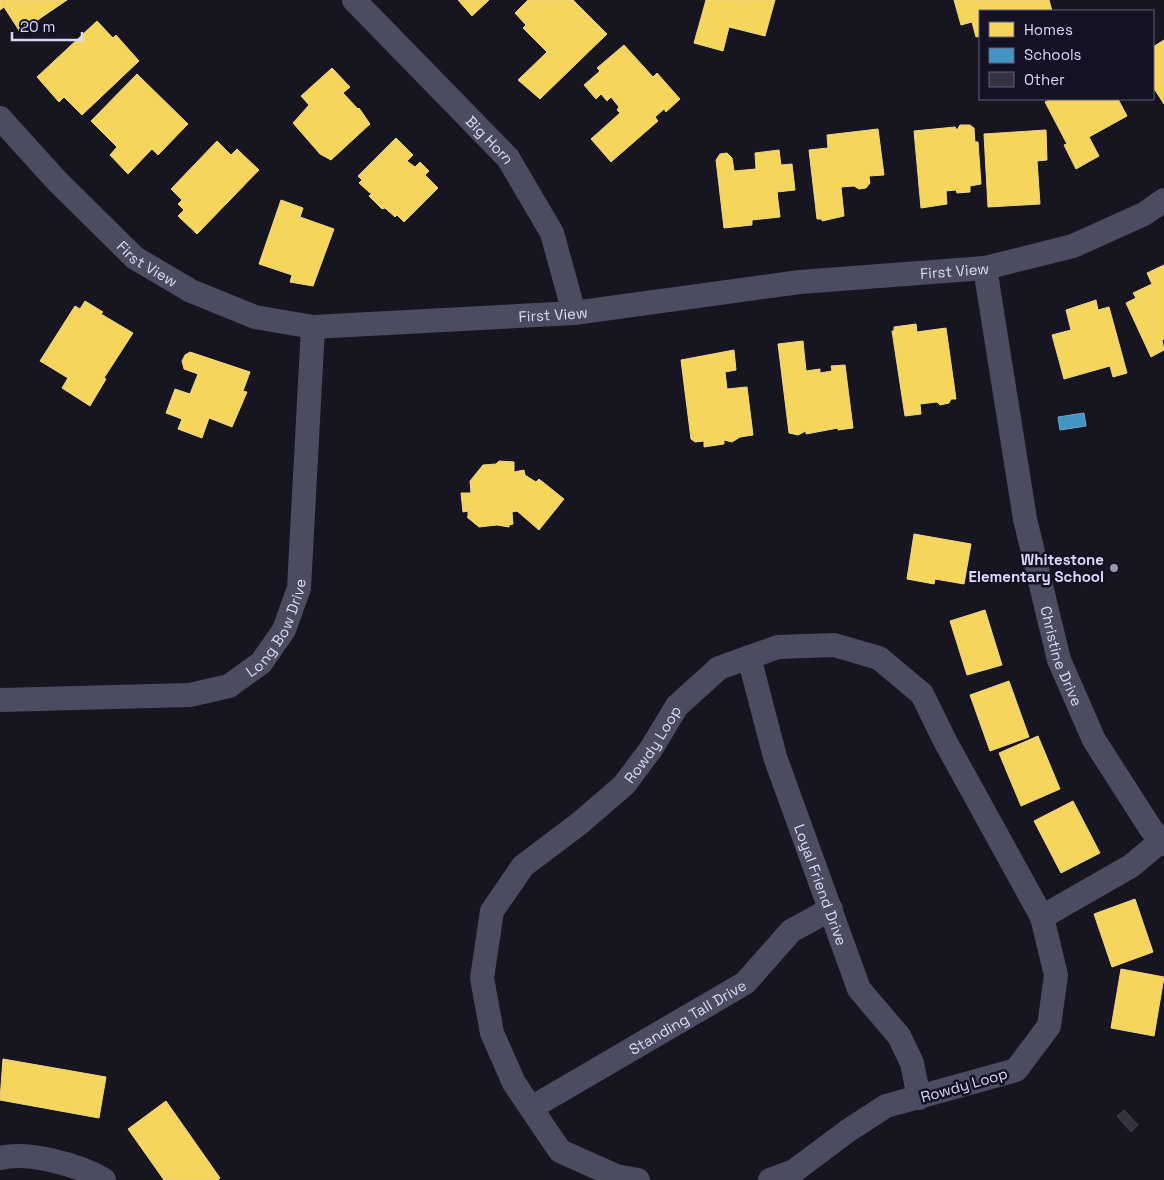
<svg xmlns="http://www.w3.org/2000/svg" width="1164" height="1180" font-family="'Space Grotesk',sans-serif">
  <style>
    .homes { fill: #f6d55c; stroke: #eed68c }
    .schools { fill: #4393c3; stroke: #71a8d4 }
    .building { fill: #353342; stroke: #434153 }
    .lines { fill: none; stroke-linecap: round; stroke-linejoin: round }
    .minor { stroke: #4c4c60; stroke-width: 24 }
    .poi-dot { fill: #9694ae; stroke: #141124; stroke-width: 2 }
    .labels { text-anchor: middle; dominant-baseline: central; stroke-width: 5; stroke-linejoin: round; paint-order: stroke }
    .street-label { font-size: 15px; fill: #dbd9fb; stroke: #141124 }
    .poi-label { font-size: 15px; font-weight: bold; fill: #dbd9fb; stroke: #141124; text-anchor: end }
  </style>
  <rect width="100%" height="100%" fill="#171520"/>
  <g class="homes">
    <path d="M0,0h67l-47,32 -16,-25 -4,3z"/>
    <path d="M458,0h31l-17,16z"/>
    <path d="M528,0h45l34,34 -67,65 -22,-19 29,-28 -24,-24 3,-3 -11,-12z"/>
    <path d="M706,0h69l-10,36 -36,-9 -6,24 -29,-8z"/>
    <path d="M954,0h95l3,11h-72v25l-4,1 -4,-15 -11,3z"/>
    <path d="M97,21l16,17 3,-3 23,26 -57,54 -18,-18 -5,5 -22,-25z"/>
    <path d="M1164,40v64l-11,-17v-40z"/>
    <path d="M624,45l29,32 4,-4 23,26 -14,13 -2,-3 -9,8 3,4 -47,41 -20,-23 29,-26 -3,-3 2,-3 -8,-10 -4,4 -6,-7 -5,5 -12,-14 16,-14 -3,-3z"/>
    <path d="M332,68l18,19 -7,6 15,16 1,-1 11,16 -39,36 -11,-6 -27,-31 16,-18 -8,-9z"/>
    <path d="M137,74l51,50 -30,31 -6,-6 -24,25 -18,-19 7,-8 -26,-26z"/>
    <path d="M1051,99h67l9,17 -38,21 10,19 -23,13 -12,-24 3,-1 -22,-42z"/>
    <path d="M960,125h10l4,3 1,14h3l3,42 -11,2v6l-13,1 -1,-3 -10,1 1,13 -26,4 -7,-77 41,-4 2,3z"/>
    <path d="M878,129l6,46 -15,1 1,7 -4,5 -7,1 -5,-3 -13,1 3,29 -22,5v-2h-5l-8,-69 19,-2 -1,-13z"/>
    <path d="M1046,130l1,30 -10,1 3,43 -52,3 -4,-73z"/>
    <path d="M396,138l17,17 -6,6 8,6 5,-5 9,9 -4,4 13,13 -34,34 -7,-7 -2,2 -10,-9 -3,1 -13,-13 4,-4 -3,1 -11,-10 3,-3 -4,-4z"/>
    <path d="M217,141l14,14 6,-6 22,21 -62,64 -19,-18 6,-6 -6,-6 4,-4 -11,-11z"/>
    <path d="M779,150l2,15 11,-1 3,26 -18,2 3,25 -28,3v5l-28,3 -8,-68 4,-6 7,-1 5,5 2,13 22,-2 -1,-16z"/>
    <path d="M281,200l22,8 -3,9 34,12 -21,57 -23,-4 2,-7 -33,-11z"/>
    <path d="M1164,265v74l-2,1 2,10 -13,7 -25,-54 10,-5 -3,-5 19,-9 -5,-11z"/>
    <path d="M1096,300l2,10 11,-3 18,66 -14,4 -3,-11 -46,13 -12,-44 19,-5 -5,-20z"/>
    <path d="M85,301l18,11 -2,2 32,19 -29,45 2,1 -16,27 -28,-18 6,-10 -28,-17 35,-55 5,3z"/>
    <path d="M916,324l1,8 29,-4 10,71h-5l-2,4 -9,2 -3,-3 -17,2 1,10 -16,2 -13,-85h2v-4z"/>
    <path d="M803,341l3,30 14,-2v4l12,-2 -1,-5 14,-1 8,63 -15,2v-2l-32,6v-3l-8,4 -9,-2 -11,-89z"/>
    <path d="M734,350l2,20 -11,2 2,17 20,-2 6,48 -13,2 -8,5 -8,-2v4l-20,3v-6l-9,1 -4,-3 -10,-79z"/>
    <path d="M190,352l60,20 -7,19 4,1 -15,35 -23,-9 -7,20 -24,-9 4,-10 -16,-6 9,-24 15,5 8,-20 -14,-5 -2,-8 3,-6z"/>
    <path d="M499,461l15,1v10l10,-2 1,5 3,2 8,5 3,-3 25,20 -25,31 -22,-19 -5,1 1,12 -4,1v2l-12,-2 -18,2 -12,-10h1v-6l-5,1 -2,-19h10l-1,-12 13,-16 13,-1z"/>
    <path d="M914,534l57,10 -7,40 -29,-5 -1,5 -27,-5z"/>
    <path d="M985,610l17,55 -35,10 -17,-54z"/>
    <path d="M1009,681l20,56 -39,14 -20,-56z"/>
    <path d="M1038,736l22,53 -39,17 -22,-53z"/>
    <path d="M1073,801l27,52 -39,20 -27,-52z"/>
    <path d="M1135,899l18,53 -41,15 -18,-53z"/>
    <path d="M1121,969l43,8 -10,59 -43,-8z"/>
    <path d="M3,1059l103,18 -7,41 -99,-18z"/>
    <path d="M166,1101l54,77 -2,2h-54l-36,-51z"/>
  </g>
  <path class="schools" d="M1084,413l2,13 -26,4 -2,-13z"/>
  <path class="building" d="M1124,1110l14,15 -7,7 -14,-16z"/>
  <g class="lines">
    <g class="minor">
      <path id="s1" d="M354,0l154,158 44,75 22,80"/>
      <path id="s2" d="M0,118l57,63 78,77 56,33 64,26 58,10 261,-14 226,-31 185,-14 88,-22 71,-32 20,-14"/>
      <path id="s3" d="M985,268l40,251 34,141 35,80 57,89 13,15"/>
      <path id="s4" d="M749,657l26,100 84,232 40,47 13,27 7,35"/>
      <path id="s5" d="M0,700l190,-5 39,-9 32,-23 23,-33 15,-42 14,-261"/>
      <path d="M1042,917l89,-51 30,-25"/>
      <path id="s6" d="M531,1108l214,-125 46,-52 40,-22"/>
      <path d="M0,1158c28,-7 80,7 104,22"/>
      <path id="s7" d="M638,1180l-22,-4 -56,-25 -46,-68 -22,-50 -10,-55 10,-67 31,-45 57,-43 44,-38 27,-36 26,-43 42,-38 59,-21 56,-2 45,13 43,36 23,47 97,176 14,58 -7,51 -33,44 -130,36 -37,24 -55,41 -24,9"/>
    </g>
  </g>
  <circle class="poi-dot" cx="1114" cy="568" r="5"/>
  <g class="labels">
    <g class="street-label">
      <text stroke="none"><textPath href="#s1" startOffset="195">Big Horn</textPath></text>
      <text stroke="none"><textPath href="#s2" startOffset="208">First View</textPath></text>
      <text stroke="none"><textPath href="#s2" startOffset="1032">First View</textPath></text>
      <text stroke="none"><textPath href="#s2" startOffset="628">First View</textPath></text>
      <text stroke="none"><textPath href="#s5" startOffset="308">Long Bow Drive</textPath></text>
      <text stroke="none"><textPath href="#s3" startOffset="396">Christine Drive</textPath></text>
      <text stroke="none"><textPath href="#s7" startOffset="578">Rowdy Loop</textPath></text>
      <text stroke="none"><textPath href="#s4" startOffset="239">Loyal Friend Drive</textPath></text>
      <text stroke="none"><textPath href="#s6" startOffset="181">Standing Tall Drive</textPath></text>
      <text transform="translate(964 1085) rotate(-16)">Rowdy Loop</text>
    </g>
    <g class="poi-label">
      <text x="1104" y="559">Whitestone<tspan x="1104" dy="17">Elementary School</tspan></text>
    </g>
  </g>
  <rect x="979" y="10" width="175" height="90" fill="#141124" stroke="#64617a"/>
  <rect x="989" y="22" width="25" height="15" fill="#f6d55c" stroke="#64617a"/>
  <text x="1024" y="35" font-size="15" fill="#dbd9fb">Homes</text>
  <rect x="989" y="48" width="25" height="15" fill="#4393c3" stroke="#64617a"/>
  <text x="1024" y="60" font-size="15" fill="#dbd9fb">Schools</text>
  <rect x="989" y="72" width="25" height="15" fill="#353342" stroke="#64617a"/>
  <text x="1024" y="85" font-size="15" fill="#dbd9fb">Other</text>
  <path d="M12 32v8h70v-8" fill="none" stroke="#dbd9fb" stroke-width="2.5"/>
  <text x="20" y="32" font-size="15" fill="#dbd9fb" stroke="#141124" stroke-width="4" paint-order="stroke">20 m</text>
</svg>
